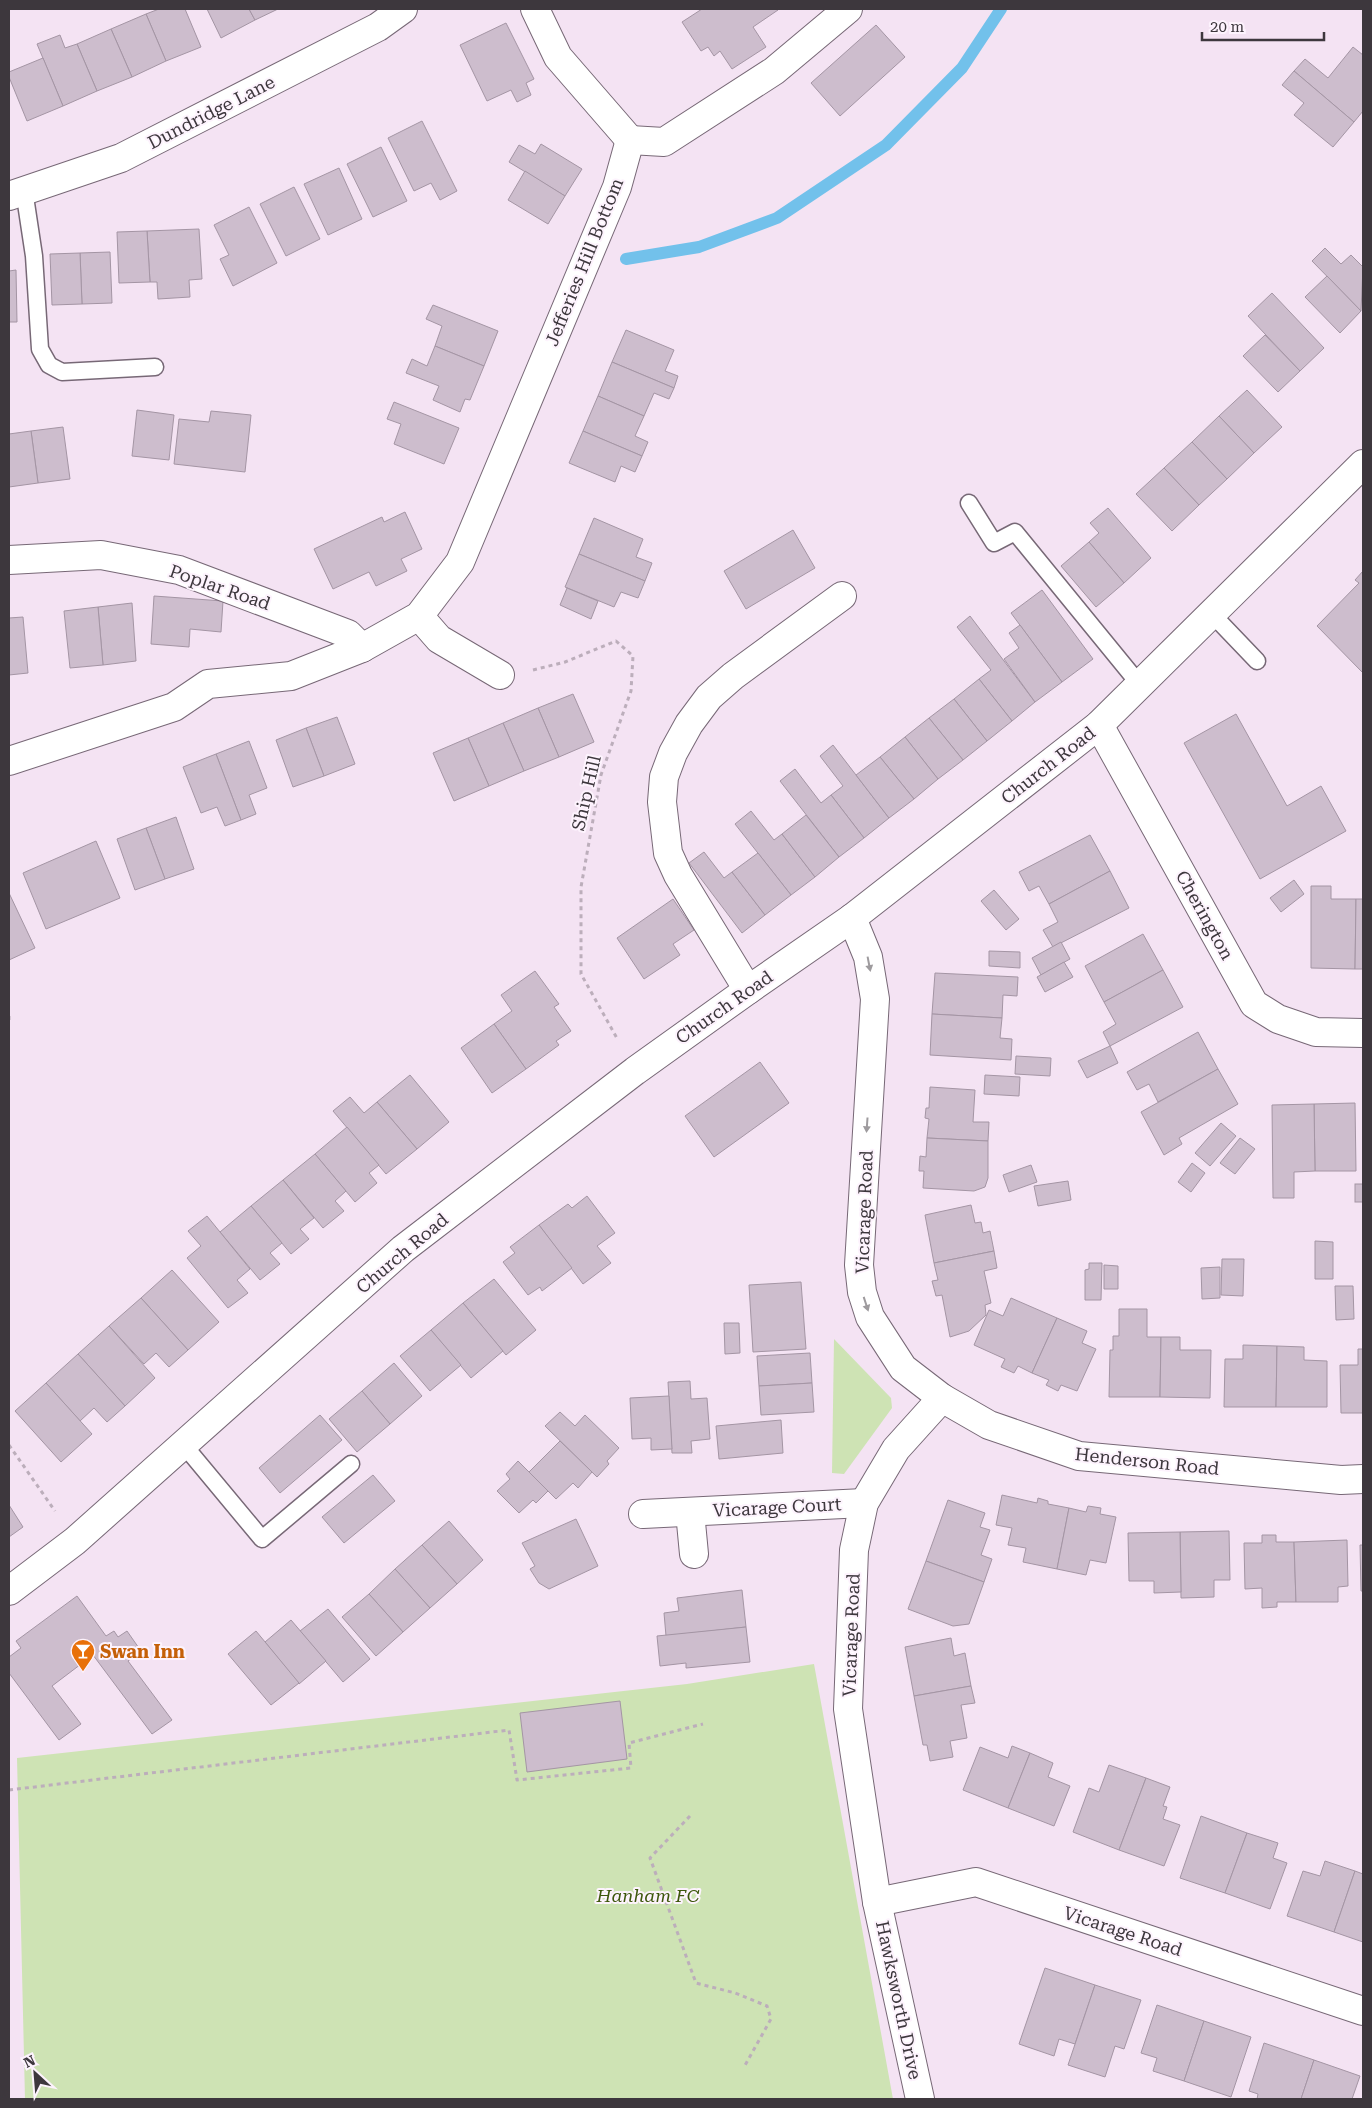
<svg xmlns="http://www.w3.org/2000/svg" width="1372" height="2108" font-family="'Roboto Serif',serif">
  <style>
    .green { fill: #cee3b4 }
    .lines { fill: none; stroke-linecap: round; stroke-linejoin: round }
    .stream { stroke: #72c1eb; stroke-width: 12 }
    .building { fill: #cdbdcd; stroke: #a495a4 }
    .service-casing { stroke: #776876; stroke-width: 19 }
    .minor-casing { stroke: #776876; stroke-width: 30 }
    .path { stroke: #bcaebb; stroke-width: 3; stroke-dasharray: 4 4; stroke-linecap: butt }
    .service { stroke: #fff; stroke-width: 16 }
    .minor { stroke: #fff; stroke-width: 28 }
    .oneway { fill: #9e9b9e }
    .labels { text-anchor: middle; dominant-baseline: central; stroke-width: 4; stroke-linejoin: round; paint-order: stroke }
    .street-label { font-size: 18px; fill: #3d373d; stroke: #fdf3fd }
    .food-label { font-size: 18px; font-weight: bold; fill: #c56008; stroke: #fdf3fd; text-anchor: start }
    .park-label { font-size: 18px; font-style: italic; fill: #3d570b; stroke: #fdf3fd }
  </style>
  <rect width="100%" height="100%" fill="#f4e3f3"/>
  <g class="green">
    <path d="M834,1339l57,59 1,10 -48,66 -12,-1z"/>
    <path d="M814,1664l79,435h-868l-8,-341 670,-74z"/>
  </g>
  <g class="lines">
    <path class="stream" d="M626,259l73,-12 78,-29 109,-73 76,-77 39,-59"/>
  </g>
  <g class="building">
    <path d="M159,9h26l16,38 -35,14 -20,-47z"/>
    <path d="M207,9h42l6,11 -34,18z"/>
    <path d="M249,9h29l-23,11z"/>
    <path d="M702,9h74l2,1 -25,17 13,20 -34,22 -12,-18 -6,5 -6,-9 -7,4 -19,-29z"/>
    <path d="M146,14l20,47 -34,16 -21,-48z"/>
    <path d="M506,23l28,56 -8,4 5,12 -14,7 -6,-12 -24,11 -27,-56z"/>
    <path d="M876,25l29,32 -65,59 -29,-33z"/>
    <path d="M111,29l21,48 -35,14 -20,-47z"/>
    <path d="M60,35l5,13 12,-4 20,47 -34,15 -26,-62z"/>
    <path d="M1353,47l10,8v56l-9,11 -60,-51 11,-12 23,19z"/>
    <path d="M43,58l20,48 -36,15 -18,-44v-5z"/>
    <path d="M1294,71l60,51 -21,25 -39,-32 10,-12 -22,-18z"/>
    <path d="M422,121l35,70 -17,9 -9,-17 -17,8 -26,-53z"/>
    <path d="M541,144l41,25 -17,27 -56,-34 10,-17 16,9z"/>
    <path d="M381,147l26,54 -34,16 -26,-53z"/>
    <path d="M339,168l23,51 -34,16 -24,-51z"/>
    <path d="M525,171l40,25 -17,28 -40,-24z"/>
    <path d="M294,187l26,52 -34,17 -26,-52z"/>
    <path d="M249,207l28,56 -44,23 -13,-27 9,-4 -15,-30z"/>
    <path d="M199,229l3,50 -13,1 1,17 -32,2 -1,-17h-7l-3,-51z"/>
    <path d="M147,231l3,51 -31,1 -2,-51z"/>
    <path d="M1325,248l16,16 10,-9 12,12 -2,44 -49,-50z"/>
    <path d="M110,252l2,51 -30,1 -2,-51z"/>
    <path d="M80,253l2,51 -30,1 -2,-51z"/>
    <path d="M16,270l1,52h-8v-51z"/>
    <path d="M1327,276l34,35 -21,22 -35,-36z"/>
    <path d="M1272,293l52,55 -24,23 -52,-55z"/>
    <path d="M433,305l65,26 -14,35 -49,-20 7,-20 -16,-7z"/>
    <path d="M626,330l48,20 -9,21 13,5 -4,12 -62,-26z"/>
    <path d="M1265,335l35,36 -22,21 -35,-36z"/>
    <path d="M435,346l49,20 -14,34 -5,-1 -5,13 -27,-12 6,-14 -33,-13 6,-14 15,7z"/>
    <path d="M612,362l62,26 -5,11 -15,-6 -10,23 -46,-20z"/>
    <path d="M1247,390l35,37 -28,26 -35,-37z"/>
    <path d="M598,396l46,20 -9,20 13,6 -6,14 -59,-25z"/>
    <path d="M394,402l65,26 -15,36 -50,-20 7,-20 -14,-5z"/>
    <path d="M137,410l37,5 -5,45 -37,-4z"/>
    <path d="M211,411l40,4 -6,57 -71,-8 5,-45 30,3z"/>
    <path d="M1219,416l35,37 -27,26 -35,-37z"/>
    <path d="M63,427l7,52 -32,4 -7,-52z"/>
    <path d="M31,431l7,52 -29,4v-53z"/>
    <path d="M583,431l59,25 -7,16 -14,-6 -6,16 -46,-19z"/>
    <path d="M1192,442l35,37 -28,26 -35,-37z"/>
    <path d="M1164,468l35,37 -27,26 -36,-37z"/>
    <path d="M1108,508l43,50 -27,25 -35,-41 10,-9 -9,-10z"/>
    <path d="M405,512l17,37 -21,10 6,12 -31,15 -7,-14 -36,17 -19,-40 68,-32 2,5z"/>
    <path d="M594,518l49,21 -7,18 16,6 -7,18 -66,-27z"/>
    <path d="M793,530l22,38 -69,41 -22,-38z"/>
    <path d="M1089,542l35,41 -28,24 -35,-41z"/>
    <path d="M579,554l66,27 -7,17 -17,-6 -7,15 -49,-20z"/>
    <path d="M1363,571v100l-1,1 -45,-46 42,-43 -4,-3z"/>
    <path d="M567,588l31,13 -7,18 -31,-14z"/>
    <path d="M1042,590l51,69 -31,23 -51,-69z"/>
    <path d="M154,596l69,5 -2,31 -31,-3 -1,18 -38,-3z"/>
    <path d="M132,603l4,58 -33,4 -5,-58z"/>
    <path d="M98,607l5,58 -33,3 -6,-57z"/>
    <path d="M970,616l65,86 -23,19 -33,-42 12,-9 -34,-43z"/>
    <path d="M23,617l5,56 -19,2v-57z"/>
    <path d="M1020,625l42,57 -27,20 -31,-43 15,-11 -10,-15z"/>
    <path d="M979,679l33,42 -25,20 -33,-42z"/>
    <path d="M573,694l21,48 -35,15 -21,-49z"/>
    <path d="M954,699l33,42 -24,19 -34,-42z"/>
    <path d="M538,708l21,49 -35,14 -21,-48z"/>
    <path d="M1236,714l51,92 34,-20 25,45 -86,48 -76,-136z"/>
    <path d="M337,717l18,47 -31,12 -18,-48z"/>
    <path d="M929,718l34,42 -25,19 -33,-42z"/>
    <path d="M503,723l21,48 -35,15 -21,-48z"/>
    <path d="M306,728l18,48 -31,11 -17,-47z"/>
    <path d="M905,737l33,42 -24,20 -34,-42z"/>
    <path d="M468,738l21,48 -35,15 -21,-48z"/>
    <path d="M249,741l18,47 -18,7 7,19 -15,6 -25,-66z"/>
    <path d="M833,745l56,73 -25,20 -33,-43 12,-9 -23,-30z"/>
    <path d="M216,754l25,66 -16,6 -8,-19 -16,6 -18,-46z"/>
    <path d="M880,757l34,42 -25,19 -33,-43z"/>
    <path d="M795,769l26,34 10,-8 33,43 -25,19 -59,-76z"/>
    <path d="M751,811l23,29 8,-6 33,43 -24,18 -56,-71z"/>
    <path d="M806,815l33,42 -24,20 -33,-43z"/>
    <path d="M176,817l18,52 -29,10 -19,-51z"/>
    <path d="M146,828l19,51 -30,11 -18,-51z"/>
    <path d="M1090,835l20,36 -61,33 -10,-18 -10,5 -10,-19z"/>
    <path d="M96,841l24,57 -74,31 -23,-56z"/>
    <path d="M704,852l20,26 8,-6 33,43 -23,18 -53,-70z"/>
    <path d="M758,853l33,42 -26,20 -33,-43z"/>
    <path d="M1110,871l19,37 -76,39 -10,-17 15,-8 -9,-18z"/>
    <path d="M1294,880l10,14 -23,18 -11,-14z"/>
    <path d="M1311,886h20v13h25l-1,70 -44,-1z"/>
    <path d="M994,890l25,29 -13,11 -25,-29z"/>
    <path d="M9,893l26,55 -26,12z"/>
    <path d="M673,899l21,31 -21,14 7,11 -36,24 -27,-41z"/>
    <path d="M1356,899h7v70h-8z"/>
    <path d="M1143,934l20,36 -59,32 -19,-36z"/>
    <path d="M1061,942l9,17 -29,16 -9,-17z"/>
    <path d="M989,951l31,1v16l-31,-2z"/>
    <path d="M1064,962l9,15 -28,15 -8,-15z"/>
    <path d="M1163,970l20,37 -73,39 -7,-14 13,-8 -12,-22z"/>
    <path d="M535,971l24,33 -5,3 17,24 -15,10 3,4 -33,24 -32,-45 18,-13 -11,-16z"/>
    <path d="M935,973l83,4 -1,19 -14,-1 -1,23 -70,-4z"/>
    <path d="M932,1014l70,4 -2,20 12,1 -1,21 -81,-5z"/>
    <path d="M494,1024l32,45 -34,24 -31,-45z"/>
    <path d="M1198,1032l20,37 -60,33 -9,-18 -12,6 -10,-18z"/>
    <path d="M1110,1046l8,17 -31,15 -9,-17z"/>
    <path d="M1016,1056l35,2 -1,18 -35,-2z"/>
    <path d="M760,1062l29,41 -75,54 -29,-41z"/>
    <path d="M1218,1069l20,35 -59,34 3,6 -18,11 -23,-43z"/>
    <path d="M410,1075l39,47 -32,27 -40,-47z"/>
    <path d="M985,1075l35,2 -1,19 -35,-2z"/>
    <path d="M930,1087l45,3 -2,32h16l-1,19 -61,-3 2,-19 -4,-1 1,-10h3z"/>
    <path d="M350,1097l14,16 13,-11 40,47 -31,25 -53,-63z"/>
    <path d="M1355,1103l1,68h-41l-1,-67z"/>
    <path d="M1314,1104l1,67 -21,1v26h-21l-1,-93z"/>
    <path d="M1221,1123l15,13 -26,30 -15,-13z"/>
    <path d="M347,1127l32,38 -10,8 8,10 -22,19 -40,-48z"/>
    <path d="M927,1138l61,3v37l-3,9 -11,4 -51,-3 1,-17h-5l1,-15 6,1z"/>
    <path d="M1240,1138l15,11 -20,25 -15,-11z"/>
    <path d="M315,1154l31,37 -11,10 9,10 -21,17 -40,-48z"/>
    <path d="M1192,1163l13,10 -14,19 -13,-10z"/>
    <path d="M1031,1165l6,17 -28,10 -6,-17z"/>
    <path d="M283,1180l31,38 -14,11 9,10 -18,15 -40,-48z"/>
    <path d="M1068,1181l3,19 -33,6 -4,-20z"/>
    <rect x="1355" y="1184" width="8" height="18"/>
    <path d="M587,1196l28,37 -18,13 14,17 -28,21 -44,-59 29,-21 4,4z"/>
    <path d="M971,1205l4,18 6,-1 2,11 7,-2 4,20 -60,12 -9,-48z"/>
    <path d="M251,1206l31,37 -12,10 10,11 -20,16 -40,-48z"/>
    <path d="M207,1216l43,53 -13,11 11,13 -20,15 -41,-50 14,-12 -13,-15z"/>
    <path d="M539,1225l33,43 -30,23 -2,-4 -12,8 -25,-33 12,-9 -5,-6z"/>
    <path d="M1315,1241l18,1v37h-18z"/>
    <path d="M994,1251l3,17 -13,3 7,32 -6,2 1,10 -17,16 -19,6 -8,-42 -6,1 -4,-15 6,-1 -4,-17z"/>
    <path d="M1222,1259h22l-1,37 -22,-1z"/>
    <path d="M1089,1263h13l-1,37h-16v-30l4,-1z"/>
    <path d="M1104,1265l14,1v23h-14z"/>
    <path d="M1220,1267v31l-18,1 -1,-31z"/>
    <path d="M172,1270l47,52 -31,28 -47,-52z"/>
    <path d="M494,1279l42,51 -30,25 -43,-52z"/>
    <path d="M801,1282l5,67 -53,3 -4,-67z"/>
    <path d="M1335,1286h18l1,33 -18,1z"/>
    <path d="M141,1298l47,52 -19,17 -13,-14 -12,11 -35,-38z"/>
    <path d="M1011,1298l46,20 -25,55 -14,-7 -4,7 -13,-6 4,-8 -31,-14 15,-35 14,6z"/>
    <path d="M463,1303l40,48 -32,27 -40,-48z"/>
    <path d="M1119,1309h28v28h14l-1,60h-51l1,-47h3v-14h6z"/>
    <path d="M1057,1318l30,13 -5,12 14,6 -19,42 -16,-6 -3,6 -12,-6 3,-5 -17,-7z"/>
    <path d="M724,1323h15l1,30 -15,1z"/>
    <path d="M109,1326l46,52 -30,28 -47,-52z"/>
    <path d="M431,1330l30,35 -31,26 -30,-35z"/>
    <path d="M1161,1337h19v13h31l-1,48 -50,-1z"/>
    <path d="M1243,1345l34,1 -1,61h-52l1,-48h18z"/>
    <path d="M1277,1346l27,1v13l23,1v46h-51z"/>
    <path d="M1358,1349h5v64h-22l-1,-48h18z"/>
    <path d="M810,1353l2,30 -53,3 -2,-30z"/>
    <path d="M78,1354l47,52 -18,16 -13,-14 -14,13 -34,-38z"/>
    <path d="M394,1363l28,33 -32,28 -28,-33z"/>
    <path d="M690,1381l1,18 16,-1 3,41 -19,2 1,12h-20l-4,-71z"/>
    <path d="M46,1383l46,51 -31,28 -46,-51z"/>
    <path d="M812,1383l2,29 -53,3 -2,-29z"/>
    <path d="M362,1391l28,33 -33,28 -28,-33z"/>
    <path d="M669,1396l3,53 -21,1v-12l-19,1 -2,-41z"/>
    <path d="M560,1412l15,14 10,-11 34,33 -12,13 2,3 -12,13 -52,-51z"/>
    <path d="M320,1415l22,25 -62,53 -21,-25z"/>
    <path d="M781,1420l2,33 -64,6 -3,-33z"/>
    <path d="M560,1441l32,31 -14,16 -5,-5 -17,16 -27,-27z"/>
    <path d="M518,1461l30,30 -12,12 -3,-3 -14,13 -22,-22 13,-12 -4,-5z"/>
    <path d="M373,1475l22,26 -51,42 -22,-26z"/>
    <path d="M1002,1495l35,8 1,-5 10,3v3l21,4 -12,61 -34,-7 3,-14 -18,-3 4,-17 -16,-3z"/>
    <path d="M948,1500l37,13 -5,14 10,3 -9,25 11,4 -8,23 -58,-21z"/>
    <path d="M9,1505l14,22 -14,10z"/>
    <path d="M1088,1506l13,2 -1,6 16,3 -10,46 -16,-3 -4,15 -29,-6 12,-61 17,4z"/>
    <path d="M576,1519l22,47 -49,23 -10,-6 -9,-14 5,-3 -13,-23z"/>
    <path d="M449,1521l34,39 -26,24 -35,-39z"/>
    <path d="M1229,1531l1,49h-16v17l-33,1 -1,-66z"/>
    <path d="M1180,1532l1,60 -27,1v-12h-25l-1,-48z"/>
    <path d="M1262,1535h14v7h18l2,60h-19v5l-15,1v-20l-17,1 -1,-46h18z"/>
    <path d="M1347,1540l1,46 -10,1v15h-42l-2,-60z"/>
    <path d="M422,1545l35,39 -27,24 -35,-39z"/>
    <path d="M1360,1545h3v46h-2z"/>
    <path d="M926,1561l58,21 -15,42 -16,2 -45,-17z"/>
    <path d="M395,1569l35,39 -27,24 -34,-38z"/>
    <path d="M742,1590l4,37 -80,9 -2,-23 15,-2 -2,-13z"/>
    <path d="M369,1594l34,38 -27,24 -34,-39z"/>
    <path d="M77,1596l29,40 8,-5 4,6 9,-6 14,20 -13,10 44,59 -20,14 -59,-79 -41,31 29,38 -22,16 -50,-67v-16l12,-9 -5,-7z"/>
    <path d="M328,1609l42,50 -27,23 -43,-51z"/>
    <path d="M291,1620l35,41 -27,23 -34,-42z"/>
    <path d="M746,1627l4,35 -64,6v-5l-26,3 -3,-30z"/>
    <path d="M256,1631l43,52 -28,22 -43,-51z"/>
    <path d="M951,1638l3,18 11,-3 6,33 -57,10 -9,-49z"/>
    <path d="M971,1686l4,17 -14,2 6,33 -17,3 3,16 -23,4 -3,-16h-4l-9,-49z"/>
    <path d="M620,1701l7,58 -100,13 -7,-59z"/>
    <path d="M1012,1746l18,7 -22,55 -45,-18 17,-43 28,11z"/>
    <path d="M1030,1753l23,10 -5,14 22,9 -16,40 -46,-18z"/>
    <path d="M1109,1765l37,13 -27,72 -46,-18 16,-44 10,4z"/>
    <path d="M1146,1778l24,9 -7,19 4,1 -4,12 17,6 -16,41 -45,-16z"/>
    <path d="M1201,1816l46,17 -22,60 -45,-15z"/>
    <path d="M1247,1833l31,10 -5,15 14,5 -17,46 -45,-16z"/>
    <path d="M1325,1861l30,10 -21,61 -47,-16 16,-45 17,5z"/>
    <path d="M1355,1871l8,3v68l-29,-10z"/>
    <path d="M1045,1968l50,17 -20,59 -16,-5 -5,17 -35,-12z"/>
    <path d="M1095,1985l46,15 -17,49 -9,-3 -10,31 -37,-12z"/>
    <path d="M1157,2005l47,16 -20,60 -31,-10 4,-13 -16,-5z"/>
    <path d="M1204,2021l47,16 -20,60 -47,-16z"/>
    <path d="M1264,2043l50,17 -13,39h-44l1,-5 -9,-3z"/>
    <path d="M1314,2060l46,16 -8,23h-51z"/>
  </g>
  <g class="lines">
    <g class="service-casing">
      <g id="service">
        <path d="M24,190l10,66 6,93 9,16 13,7 93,-5"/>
        <path d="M969,503l25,40 21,-11 125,153"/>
        <path d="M1212,614l45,47"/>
        <path d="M183,1444l79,95 89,-75"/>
      </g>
    </g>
    <g class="minor-casing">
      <g id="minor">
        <path d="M535,9l23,48 72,83"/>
        <path d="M630,140l34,2 110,-71 74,-62"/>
        <path d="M9,196l112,-38 257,-131 25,-18"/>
        <path d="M9,560l92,-5 78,15 169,64 14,14"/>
        <path d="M419,616l20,23 61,36"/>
        <path d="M1099,725l155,279 24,15 38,13 47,1"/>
        <path d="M9,761l165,-54 34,-23 83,-8 71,-28 57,-32 41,-54 157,-375 13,-47"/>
        <path d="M852,918l16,39 7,42 -16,266 3,27 8,25 33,51 39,30 47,27 90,31 262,24 22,-1"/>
        <path d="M748,990l-70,-115 -10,-22 -6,-51 2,-25 9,-24 16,-29 20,-27 24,-21 109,-80"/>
        <path d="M690,1512l4,42"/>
        <path d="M643,1514l221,-11"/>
        <path d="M9,1591l66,-50 328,-292 232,-178 113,-81 104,-72 247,-193 264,-261"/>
        <path d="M877,1902l99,-20 387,129"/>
        <path d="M920,2099l-43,-197 -29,-193 6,-159 10,-47 32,-54 46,-51"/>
      </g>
    </g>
    <g class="path">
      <path d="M533,670l32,-8 51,-21 17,15 -2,35 -30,84 -20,112v87l37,66"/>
      <path d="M9,1016v6"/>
      <path d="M9,1445l46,66"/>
      <path d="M9,1790l500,-60 8,50 114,-12 -2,-25 74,-19"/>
      <path d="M690,1816l-40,42 46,125 39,10 32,13 4,13 -27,48"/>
    </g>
    <use href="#service" class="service"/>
    <use href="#minor" class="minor"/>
  </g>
  <defs><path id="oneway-solid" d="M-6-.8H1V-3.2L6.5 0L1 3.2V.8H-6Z" transform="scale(1.25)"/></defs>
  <g class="oneway">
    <use href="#oneway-solid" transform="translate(869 964) rotate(79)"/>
    <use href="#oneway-solid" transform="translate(867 1125) rotate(94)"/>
    <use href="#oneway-solid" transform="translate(866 1304) rotate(72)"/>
  </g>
  <defs>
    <g id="bar-pin" transform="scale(1.25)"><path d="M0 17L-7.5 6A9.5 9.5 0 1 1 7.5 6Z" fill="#e8710a" stroke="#fdf3fd"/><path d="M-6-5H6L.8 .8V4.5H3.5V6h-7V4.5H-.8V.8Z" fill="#fff"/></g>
  </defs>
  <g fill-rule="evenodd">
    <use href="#bar-pin" x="83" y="1651"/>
  </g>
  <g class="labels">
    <g class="street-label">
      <text transform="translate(211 112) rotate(-27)">Dundridge Lane</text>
      <text transform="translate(584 262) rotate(-68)">Jefferies Hill Bottom</text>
      <text transform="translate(220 587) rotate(19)">Poplar Road</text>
      <text transform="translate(1048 765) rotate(-38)">Church Road</text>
      <text transform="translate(586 793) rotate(-77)">Ship Hill</text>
      <text transform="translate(1205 915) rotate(61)">Cherington</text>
      <text transform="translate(724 1007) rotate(-35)">Church Road</text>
      <text transform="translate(864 1212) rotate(-88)">Vicarage Road</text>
      <text transform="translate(402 1253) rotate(-40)">Church Road</text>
      <text transform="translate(1147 1461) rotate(6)">Henderson Road</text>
      <text transform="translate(777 1507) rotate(-3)">Vicarage Court</text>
      <text transform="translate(851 1635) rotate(-88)">Vicarage Road</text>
      <text transform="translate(1123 1931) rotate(18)">Vicarage Road</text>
      <text transform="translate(899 2000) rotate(78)">Hawksworth Drive</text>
    </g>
    <g class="food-label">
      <text x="100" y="1651">Swan Inn</text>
    </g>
    <g class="park-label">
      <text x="648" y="1895">Hanham FC</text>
    </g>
  </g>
  <rect width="1372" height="2108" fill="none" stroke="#3d373d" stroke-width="20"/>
  <g transform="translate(35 2073) rotate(334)" stroke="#fdf3fd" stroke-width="4" paint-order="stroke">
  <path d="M0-4L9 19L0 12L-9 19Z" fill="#3d373d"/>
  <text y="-8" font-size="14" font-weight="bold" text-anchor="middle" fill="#3d373d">N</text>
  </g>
  <path d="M1202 32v8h122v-8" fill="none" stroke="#3d373d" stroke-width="2.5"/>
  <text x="1210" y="32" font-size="15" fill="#3d373d" stroke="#fdf3fd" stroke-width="4" paint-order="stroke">20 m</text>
</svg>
